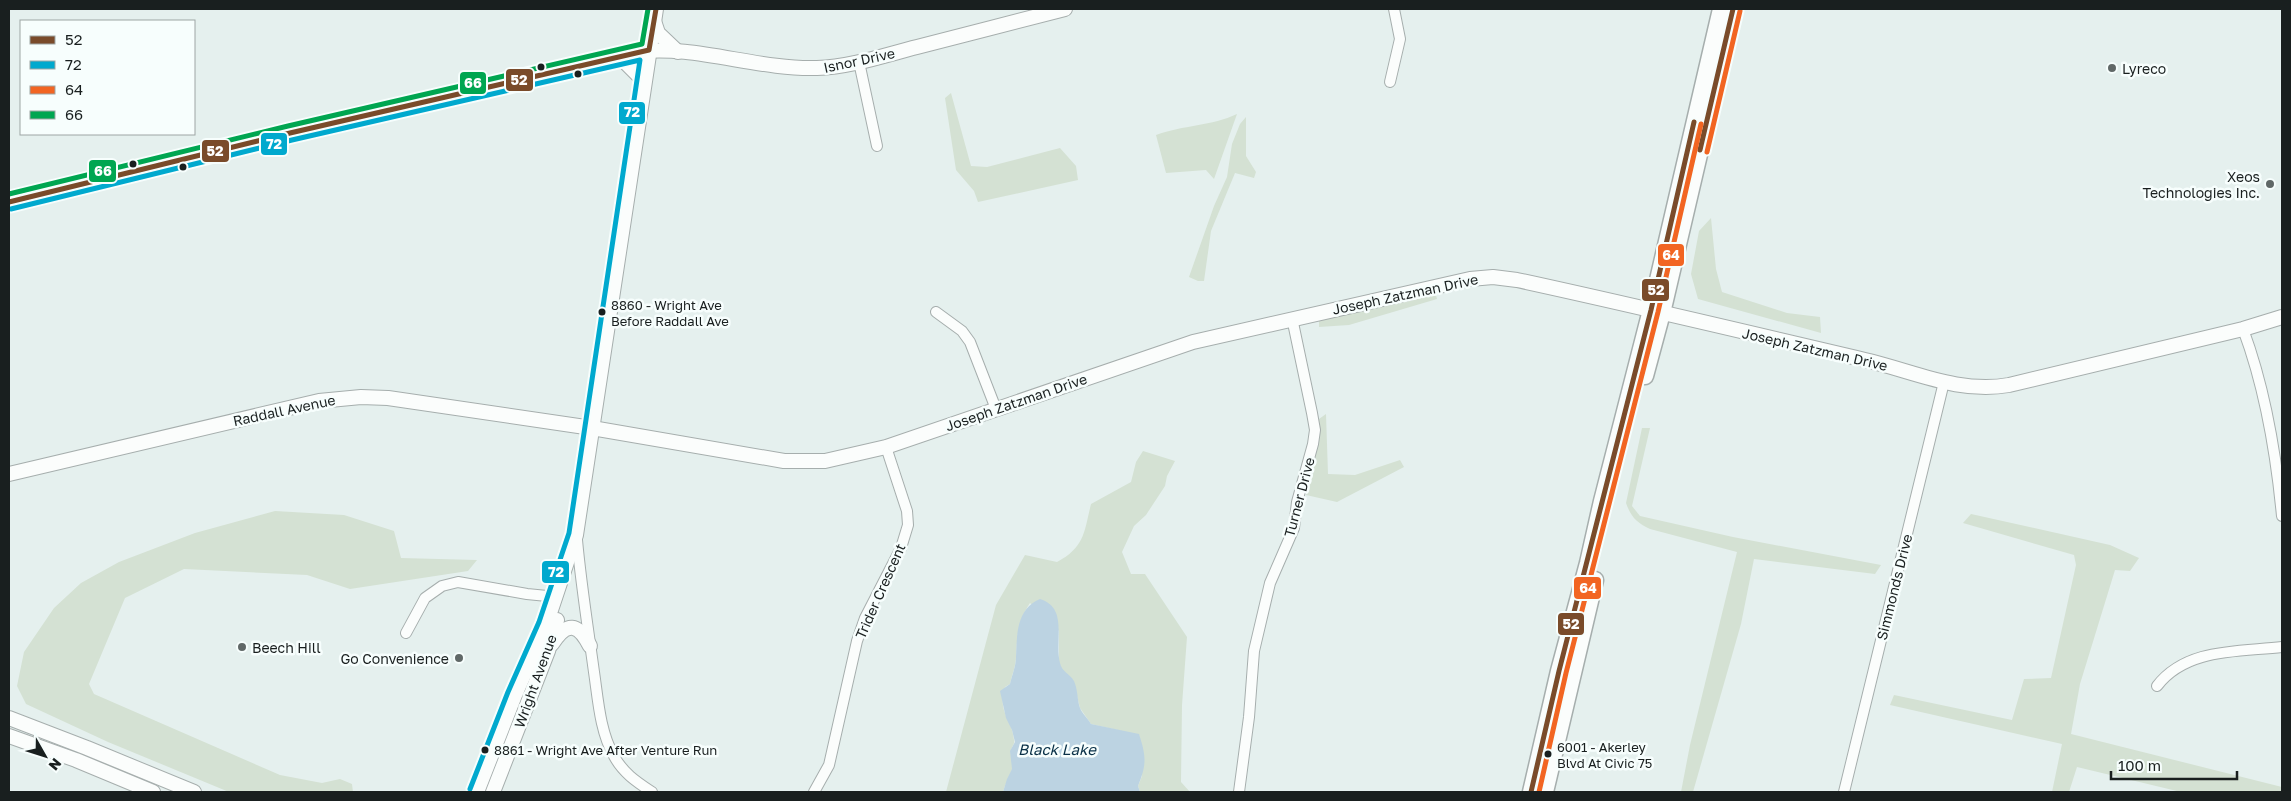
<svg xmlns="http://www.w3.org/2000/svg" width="2291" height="801" font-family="'Golos Text',sans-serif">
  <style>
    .green { fill: #d4e1d3 }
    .water { fill: #bcd3e2 }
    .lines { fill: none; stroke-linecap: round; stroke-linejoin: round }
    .street-casing { stroke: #a6aead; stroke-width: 12 }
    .secondary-casing { stroke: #a6aead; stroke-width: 16 }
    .primary-casing { stroke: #a6aead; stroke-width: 19 }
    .street { stroke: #fbfdfc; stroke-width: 10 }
    .secondary { stroke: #fbfdfc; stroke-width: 14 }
    .primary { stroke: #fbfdfc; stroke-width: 16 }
    .bus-1-casing { stroke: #f7fefd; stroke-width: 9 }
    .bus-2-casing { stroke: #f7fefd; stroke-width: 9 }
    .bus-3-casing { stroke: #f7fefd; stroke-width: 9 }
    .bus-4-casing { stroke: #f7fefd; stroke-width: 9 }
    .bus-1 { stroke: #7a4b2a; stroke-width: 5 }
    .bus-2 { stroke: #00a9ce; stroke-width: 5 }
    .bus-3 { stroke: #f26522; stroke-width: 5 }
    .bus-4 { stroke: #00a651; stroke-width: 5 }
    .bus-dot { fill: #191f1f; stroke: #f7fefd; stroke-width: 2 }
    .poi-dot { fill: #606867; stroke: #f7fefd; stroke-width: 2 }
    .labels { text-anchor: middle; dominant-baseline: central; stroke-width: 5; stroke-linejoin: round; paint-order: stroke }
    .bus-label { font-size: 13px; fill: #191f1f; stroke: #f7fefd; text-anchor: start }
    .street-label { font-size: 14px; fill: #191f1f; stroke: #f7fefd }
    .poi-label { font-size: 14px; fill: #191f1f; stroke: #f7fefd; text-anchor: start }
    .water-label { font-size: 15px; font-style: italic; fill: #093047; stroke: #f7fefd }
    .line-badge { stroke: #f7fefd; stroke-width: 2 }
    .badge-label { font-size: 14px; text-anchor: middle; font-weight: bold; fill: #fff }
  </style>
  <rect width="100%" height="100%" fill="#e5f0ee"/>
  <g class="green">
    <path d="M951,93l20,73 16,1 73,-19 16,18 2,14 -100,22 -4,-11 -18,-21 -11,-72z"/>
    <path d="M1237,114l-23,65 -8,-9 -40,3 -10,-38c27,-10 56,-9 81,-21z"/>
    <path d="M1246,117v39l10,16 -2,6 -19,-5 -24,58 -7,50h-6l-9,-4 25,-71 13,-29 5,-33 8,-20z"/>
    <path d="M1711,218l5,51 6,23 65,21 33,4 1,16 -123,-34 -7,-25 8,-43z"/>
    <path d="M1435,291l2,8 -88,26 -30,2v-7z"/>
    <path d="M1326,414l2,60 27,1 45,-15 4,7 -67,35 -31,-7 7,-20 6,-56z"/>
    <path d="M1642,428h8l-18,78 8,10 93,21 148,28 -6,9 -121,-15 -13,65 -48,168h-12l9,-47 47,-193 -87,-23c-13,-6 -19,-12 -24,-26z"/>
    <path d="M1143,451l32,10 -8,15 -2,10 -19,29 -12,11 -12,26 9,22h14l42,63 -5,68 -1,77 9,10h-50l-2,-6 4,-10 -3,-41 -48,-11 -11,-16 -7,-28 -11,-10 -3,-8v-31l-29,-28c-12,18 -13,33 -14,54 0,8 -4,18 -6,27l-5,3c-8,26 7,31 9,53 1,4 -2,6 -3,11 -1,6 3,13 1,19 -3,8 -7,14 -9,22h-57l50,-187 29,-50 32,7c28,-15 27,-30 34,-58l40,-22 5,-20z"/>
    <path d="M275,511l69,4 50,16 7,27 76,2 -9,11 -118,18 -43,-14 -123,-6 -59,29 -36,86 5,10 186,81 42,8 18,-4 12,5 1,8h-124l-121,-50 -82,-38 -9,-18 7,-34 30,-44 27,-25 38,-21 76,-29z"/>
    <path d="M1971,514l139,31 29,13 -9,13 -15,-1 -35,114 -9,50 211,53v5h-101l-104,-25 -8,25h-17l10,-48 -172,-39 4,-10 118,25 12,-41 27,-1 25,-113 -2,-10 -111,-32z"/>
  </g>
  <path class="water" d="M1040,599c29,9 14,42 20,64 2,9 10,11 14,18 4,9 3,18 6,27 2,5 8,11 11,16l48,10c7,22 8,30 -1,52l2,6h-137l4,-13 5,-10 -2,-18 5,-9 -3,-12 -6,-12 -6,-27 10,-7c2,-9 6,-18 6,-27 1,-22 0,-48 24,-58z"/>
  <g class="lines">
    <g class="street-casing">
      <g id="street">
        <path d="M859,62l18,84"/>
        <path d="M1390,82l10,-43 -6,-30"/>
        <path d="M936,312l26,19 8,11 26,67"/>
        <path d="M2243,329c22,59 33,124 39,187"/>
        <path d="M577,540c4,44 11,88 17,132 4,27 6,60 20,84 9,17 23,26 38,36"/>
        <path d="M406,633l19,-35 17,-12 16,-4 69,12 30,3"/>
        <path d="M2157,686c29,-38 81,-34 125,-39"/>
        <path d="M814,792l15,-27 28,-124 8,-23 36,-70 7,-23 -1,-14 -21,-64"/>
        <path d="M1239,792l10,-75 5,-66 16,-68 24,-55 3,-26 16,-58 2,-14 -3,-17 -20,-95"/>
        <path d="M1844,792l100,-410"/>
      </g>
    </g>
    <g class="secondary-casing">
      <g id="secondary">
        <path d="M654,21l4,12 20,19"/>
        <path d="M610,58l14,3 20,20"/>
        <path d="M9,202l627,-150c57,-8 122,18 181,16 34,-1 68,-13 100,-21 49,-13 99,-25 148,-38"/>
        <path d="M9,474l310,-73 42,-4 27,1 204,30 192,33h41l61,-14 307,-105 277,-63 23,-2 24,3c116,25 232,53 348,80 48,11 94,34 144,25l234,-56 39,-12"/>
        <path d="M552,644c15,-23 26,-21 38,2"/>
        <path d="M9,718l78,30 107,44"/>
        <path d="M9,736l67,24 77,32"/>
        <path d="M477,792l38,-97 31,-70 30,-90 80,-526"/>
        <path d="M493,792l55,-141 9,-31"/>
      </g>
    </g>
    <g class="primary-casing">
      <g id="primary">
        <path d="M1645,376l17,-63 71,-304"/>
        <path d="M1531,792l28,-121 29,-108 14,-62 49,-191 70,-301"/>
        <path d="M1545,792l50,-212"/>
      </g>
    </g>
    <use href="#street" class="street"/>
    <use href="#secondary" class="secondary"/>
    <use href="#primary" class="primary"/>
    <g class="bus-1-casing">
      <g id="bus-1">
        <path d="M1700,150l33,-141"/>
        <path d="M9,202l281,-69 359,-83 7,-41"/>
        <path d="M1531,792l28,-121 92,-361 43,-188"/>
      </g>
    </g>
    <g class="bus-2-casing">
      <path id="bus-2" d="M11,209l281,-69 348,-80 -71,473 -30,89 -31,70 -38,97"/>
    </g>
    <g class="bus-3-casing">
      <g id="bus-3">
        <path d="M1707,152l33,-141"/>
        <path d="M1539,792l27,-119 92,-361 43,-188"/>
      </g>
    </g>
    <g class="bus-4-casing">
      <path id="bus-4" d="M9,194l279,-68 354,-82 6,-35"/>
    </g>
    <use href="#bus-1" class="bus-1"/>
    <use href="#bus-2" class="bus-2"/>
    <use href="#bus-3" class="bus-3"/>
    <use href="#bus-4" class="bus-4"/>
  </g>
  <g class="bus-dot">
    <circle cx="541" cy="67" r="4.5"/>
    <circle cx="578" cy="74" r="4.5"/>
    <circle cx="133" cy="164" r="4.5"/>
    <circle cx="183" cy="167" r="4.5"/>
    <circle cx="602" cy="312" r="4.5"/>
    <circle cx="485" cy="750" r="4.5"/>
    <circle cx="1548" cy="754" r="4.5"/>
  </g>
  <g class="poi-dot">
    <circle cx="2112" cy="68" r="5"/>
    <circle cx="2270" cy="184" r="5"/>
    <circle cx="242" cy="647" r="5"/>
    <circle cx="459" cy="658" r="5"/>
  </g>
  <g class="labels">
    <g class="bus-label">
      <text x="611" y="305">8860 - Wright Ave<tspan x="611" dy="16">Before Raddall Ave</tspan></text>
      <text x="1557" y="747">6001 - Akerley<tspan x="1557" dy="16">Blvd At Civic 75</tspan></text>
      <text x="494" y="750">8861 - Wright Ave After Venture Run</text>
    </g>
    <g class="street-label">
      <text transform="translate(859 60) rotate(-12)">Isnor Drive</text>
      <text transform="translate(1405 294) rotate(-12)">Joseph Zatzman Drive</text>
      <text transform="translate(1815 349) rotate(13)">Joseph Zatzman Drive</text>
      <text transform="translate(1016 402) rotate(-19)">Joseph Zatzman Drive</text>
      <text transform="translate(284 410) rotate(-12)">Raddall Avenue</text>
      <text transform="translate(1299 497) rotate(-75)">Turner Drive</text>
      <text transform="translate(1894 587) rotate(-76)">Simmonds Drive</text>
      <text transform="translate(880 591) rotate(-66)">Trider Crescent</text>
      <text transform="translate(535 681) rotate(-70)">Wright Avenue</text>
    </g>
    <g class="poi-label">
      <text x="2122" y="68">Lyreco</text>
      <text x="2260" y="176" text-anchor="end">Xeos<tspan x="2260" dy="16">Technologies Inc.</tspan></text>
      <text x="252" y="647">Beech Hill</text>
      <text x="449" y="658" text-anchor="end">Go Convenience</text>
    </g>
    <g class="water-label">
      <text x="1057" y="749">Black Lake</text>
    </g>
  </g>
  <g class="line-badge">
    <rect x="505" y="68" width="29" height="24" rx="5" fill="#7a4b2a"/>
    <rect x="459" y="71" width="28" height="24" rx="5" fill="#00a651"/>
    <rect x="618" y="101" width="28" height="24" rx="5" fill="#00a9ce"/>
    <rect x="260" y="132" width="28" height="24" rx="5" fill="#00a9ce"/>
    <rect x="201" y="139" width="29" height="24" rx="5" fill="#7a4b2a"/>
    <rect x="88" y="159" width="29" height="24" rx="5" fill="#00a651"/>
    <rect x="1657" y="243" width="28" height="24" rx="5" fill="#f26522"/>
    <rect x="1641" y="278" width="29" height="24" rx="5" fill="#7a4b2a"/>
    <rect x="541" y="560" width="29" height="24" rx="5" fill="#00a9ce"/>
    <rect x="1573" y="576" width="29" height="24" rx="5" fill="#f26522"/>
    <rect x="1557" y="612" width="28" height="24" rx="5" fill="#7a4b2a"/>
  </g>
  <g class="badge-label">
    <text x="519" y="85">52</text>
    <text x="473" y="88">66</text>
    <text x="632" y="117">72</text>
    <text x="274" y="149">72</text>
    <text x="215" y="156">52</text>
    <text x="103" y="176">66</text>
    <text x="1671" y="260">64</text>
    <text x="1656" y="295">52</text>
    <text x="556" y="577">72</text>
    <text x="1588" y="593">64</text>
    <text x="1571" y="629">52</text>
  </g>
  <rect width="2291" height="801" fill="none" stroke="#191f1f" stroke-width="20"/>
  <rect x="20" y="20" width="175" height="115" fill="#f7fefd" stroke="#9ea5a4"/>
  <rect x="30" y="36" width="25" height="8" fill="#7a4b2a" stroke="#9ea5a4"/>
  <text x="65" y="45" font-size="15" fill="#191f1f">52</text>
  <rect x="30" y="61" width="25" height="8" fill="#00a9ce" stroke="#9ea5a4"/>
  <text x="65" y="70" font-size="15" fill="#191f1f">72</text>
  <rect x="30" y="86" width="25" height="8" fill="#f26522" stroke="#9ea5a4"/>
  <text x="65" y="95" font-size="15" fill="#191f1f">64</text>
  <rect x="30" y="111" width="25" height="8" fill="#00a651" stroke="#9ea5a4"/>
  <text x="65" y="120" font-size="15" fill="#191f1f">66</text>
  <g transform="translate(45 756) rotate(129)" stroke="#f7fefd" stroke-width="4" paint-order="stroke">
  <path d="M0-4L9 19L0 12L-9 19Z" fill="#191f1f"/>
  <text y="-8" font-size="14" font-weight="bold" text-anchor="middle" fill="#191f1f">N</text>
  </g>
  <path d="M2111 771v8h126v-8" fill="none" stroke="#191f1f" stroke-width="2.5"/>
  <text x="2118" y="771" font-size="15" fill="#191f1f" stroke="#f7fefd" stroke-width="4" paint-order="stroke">100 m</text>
</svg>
